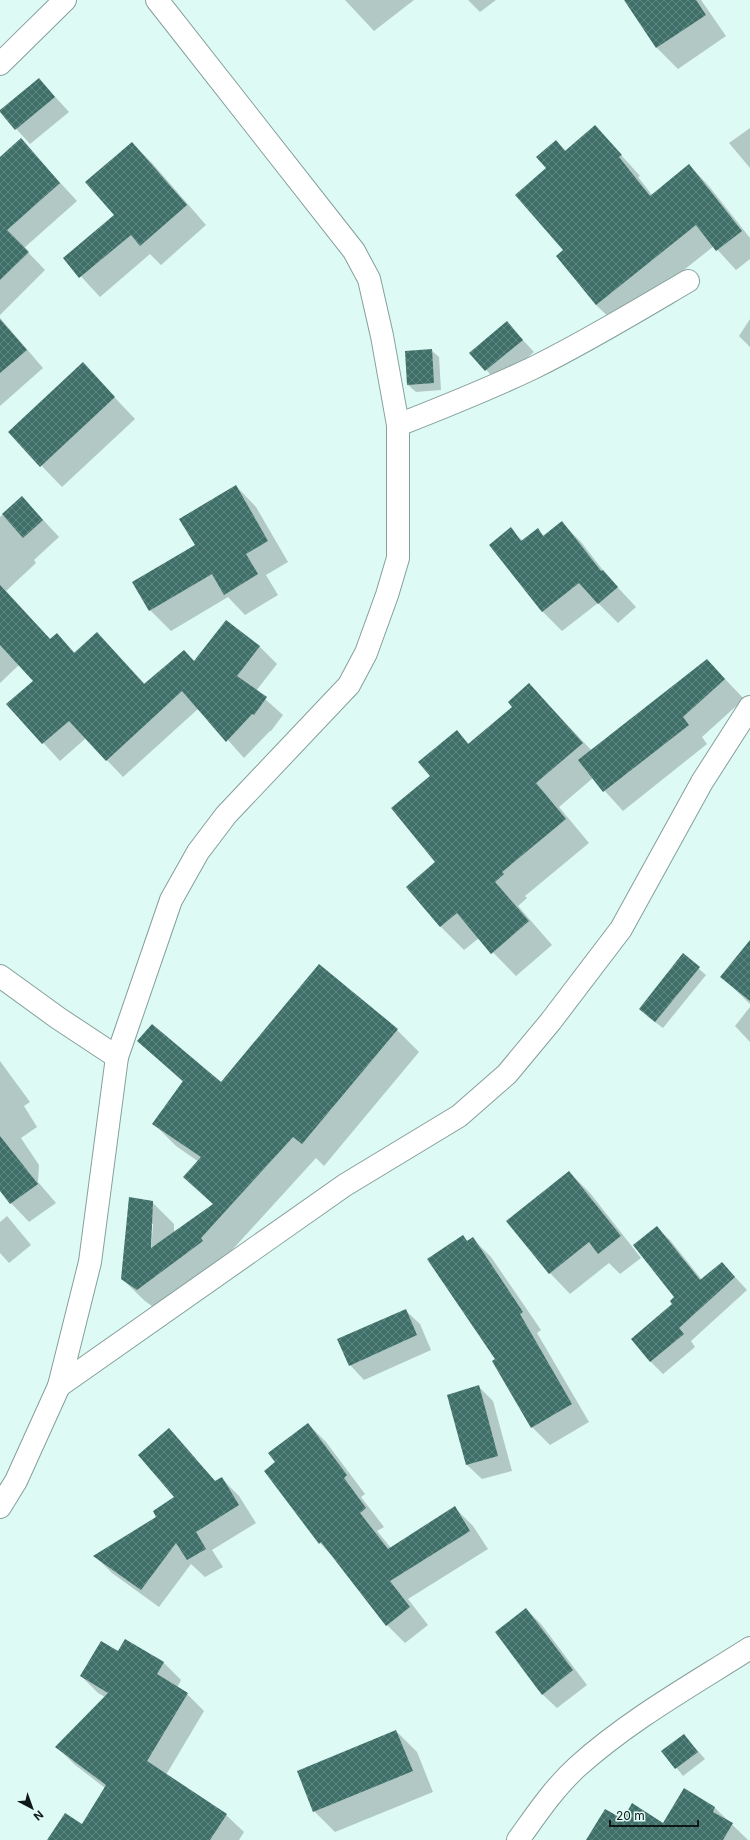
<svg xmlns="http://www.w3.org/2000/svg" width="750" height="1840" font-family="Inter,sans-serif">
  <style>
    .shadow { fill: #0003; fill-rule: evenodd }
    .building { fill: url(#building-cross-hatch) }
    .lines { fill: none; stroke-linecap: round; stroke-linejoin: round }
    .street-casing { stroke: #859f9a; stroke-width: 24 }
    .street { stroke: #fff; stroke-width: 22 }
  </style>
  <defs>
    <pattern id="building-cross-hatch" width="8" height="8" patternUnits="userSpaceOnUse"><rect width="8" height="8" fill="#3e6f68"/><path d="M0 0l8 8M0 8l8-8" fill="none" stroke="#628681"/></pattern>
  </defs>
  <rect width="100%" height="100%" fill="#defaf5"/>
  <g class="shadow">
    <path d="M345,0h69l-40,31z"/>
    <path d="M468,0h28l-16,12z"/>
    <path d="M625,0h76l25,36 -48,33 -21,-21z"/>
    <path d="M39,79l30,33 -39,32 -30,-33z"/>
    <path d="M595,126l45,50 -2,1 14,18 37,-30 19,20 42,53v21l-14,11 -22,-24 -98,78 -20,-19 -39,-49 7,-6 -16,-82 8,-27 10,10z"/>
    <path d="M750,128v40l-21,-25z"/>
    <path d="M21,140l56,61 -53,47 21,22 -45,45v-157z"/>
    <path d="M132,143l20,20 54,62 -45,40 -11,-11 -50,43 -36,-39 51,-43z"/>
    <path d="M0,318l43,50 -43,38z"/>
    <path d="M750,319v28l-11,-11z"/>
    <path d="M507,323l27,29 -36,31 -27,-30z"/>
    <path d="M431,350l8,7 2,33 -25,2 -8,-7z"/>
    <path d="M83,364l52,55 -73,68 -53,-55z"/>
    <path d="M236,486l20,21 32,55 -22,13 12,20 -33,20 -17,-18 -57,34 -21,-21z"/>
    <path d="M22,497l37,40 -25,23 2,3 -30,28 45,49 6,-6 18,19 22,-20 48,51 39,-33 11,11 32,-41 33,26 17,17 -21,27 27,24 -12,16h-1l-26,27 -45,-50 -76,69 -37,-39 -26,23 -52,-57 26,-23 -15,-16 -19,18v-166z"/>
    <path d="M561,522l20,20 28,36 27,29 -18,16 -20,-20 -36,28 -19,-19 -53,-67 20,-16 13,12 15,-11 6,6z"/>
    <path d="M707,660l37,39 -42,38 5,7 -84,67 -30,-33 -34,29 30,36 -64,53 2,2 -9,8 34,39 -36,31 -37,-38 -15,12 -23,-23 -33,-40 29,-24 -6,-87 26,-45 13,14 44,-37 15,-24 63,67z"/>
    <path d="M750,942v62l-28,-27z"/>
    <path d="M683,955l23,20 -43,53 -16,-12z"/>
    <path d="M750,1007v35l-15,-16z"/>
    <path d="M397,1030l22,22 -95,114 -8,-8 -94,103 -62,51 -15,-11 -23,-22 30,-77 22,22v9l40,-28 -29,-28 14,-15 -23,-16 -22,-22 29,-42 -45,-41 83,42zM151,1224h2l-2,29h-2z"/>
    <path d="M0,1061l30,41 -6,4 13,21 -16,11 18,27 -1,17 18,21 -27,19 -18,-19 -11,-14z"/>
    <path d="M569,1172l21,21 51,65 -21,16 -11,-11 -39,31 -20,-21z"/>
    <path d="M7,1216l24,29 -22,18 -9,-10v-31z"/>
    <path d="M657,1228l13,12 32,40 20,-17 25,27 -56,51 4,6 -32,27 -13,-13 26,-64z"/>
    <path d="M463,1236l5,6 5,-3 18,18 50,73 -4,3 52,89 -39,23 -18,-18 -36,-67z"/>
    <path d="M405,1310l15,14 11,26 -67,30 -14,-15z"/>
    <path d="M478,1386l15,15 19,70 -30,8 -15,-14 -19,-70z"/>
    <path d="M308,1424l18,18 39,52 -4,3 23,30 -7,4 14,17 64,-40 18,18 15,23 -80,50 20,26 -23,18 -18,-18 -50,-64 -17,-18 -44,-81z"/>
    <path d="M169,1430l47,52 5,-4 18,18 17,27 -44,27 11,17 -18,10 -14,-13 -32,43 -47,-34 -17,-17 62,-39 19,-19z"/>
    <path d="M526,1609l15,15 46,61 -30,23 -15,-14z"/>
    <path d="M126,1640l38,23 17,17 -4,8 10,6 17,17 -38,64 60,40 18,17 -5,8h-191l34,-14 23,-38 -31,-24 -17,-17 48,-50 -7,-4 -17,-17 37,-23z"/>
    <path d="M396,1731l21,21 16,40 -98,40 -21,-21z"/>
    <path d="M684,1735l21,24 -22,17 -20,-25z"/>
    <path d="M715,1808l33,32h-161l36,-19 41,3z"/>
  </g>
  <g class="building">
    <path d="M624,0h72l10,15 -50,33z"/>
    <path d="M39,78l16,19 -40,33 -15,-18v-2z"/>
    <path d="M595,125l27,30 -3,2 31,39 39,-32 53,67 -26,20 -20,-26 -100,80 -40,-49 7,-6 -48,-55 31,-27 -10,-11 20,-17 9,11z"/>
    <path d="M21,138l39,45 -53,47 22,22 -29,28v-123z"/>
    <path d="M132,142l55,63 -47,41 -9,-11 -52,43 -16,-20 51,-43 -29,-33z"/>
    <path d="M0,319l27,31 -27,23z"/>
    <path d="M507,321l16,19 -38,31 -16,-18z"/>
    <path d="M432,349l2,34 -27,2 -2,-34z"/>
    <path d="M83,362l32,35 -75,70 -32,-35z"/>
    <path d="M236,485l32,56 -22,13 12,20 -34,21 -12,-21 -63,37 -17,-29 63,-37 -16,-26z"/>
    <path d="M22,496l21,24 -20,18 -21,-24z"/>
    <path d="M562,521l39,50 2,-1 15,17 -20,17 -19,-21 -37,29 -53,-67 22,-18 10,14 17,-13 5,8z"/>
    <path d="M0,585l50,54 7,-6 17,20 23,-21 47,52 40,-34 10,11 32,-41 34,26 -23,30 30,21 -13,18 -2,-1 -26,28 -44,-51 -76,70 -37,-40 -27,23 -36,-40 27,-23 -33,-36z"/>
    <path d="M707,659l18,20 -42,38 6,8 -86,67 -25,-32z"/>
    <path d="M529,683l54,60 -47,40 30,36 -64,53 2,2 -9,8 34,39 -38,33 -34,-41 -17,14 -34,-40 29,-25 -44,-54 39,-32 -12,-14 39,-32 11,14 44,-37 -4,-5z"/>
    <path d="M750,940v61l-30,-24z"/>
    <path d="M683,953l17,14 -45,55 -16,-13z"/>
    <path d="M319,964l79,65 -96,115 -9,-7 -92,101 2,3 -66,49 -16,-11 8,-82 24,4 -2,47 62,-44 -30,-27 18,-20 -49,-33 31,-43 -46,-40 15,-17 69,58z"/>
    <path d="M0,1136l38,48 -28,20 -10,-13z"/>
    <path d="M569,1171l52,65 -23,18 -9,-12 -40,32 -43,-53z"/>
    <path d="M657,1226l43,54 22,-18 13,15 -56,51 5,6 -34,28 -19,-23 41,-35 -2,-3 4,-4 -41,-52z"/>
    <path d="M463,1235l4,6 6,-4 50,75 -3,2 52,90 -41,24 -39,-67 3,-2 -68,-100z"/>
    <path d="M406,1309l11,26 -68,31 -12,-27z"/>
    <path d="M479,1385l19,71 -32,9 -19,-70z"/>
    <path d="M308,1423l39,52 -3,3 22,30 -6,5 28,36 67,-43 15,25 -80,50 20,26 -24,19 -65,-84 -2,2 -55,-73 11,-9 -7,-9z"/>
    <path d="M169,1428l46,53 7,-4 17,28 -43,27 10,17 -19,11 -11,-17 -35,47 -48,-34 63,-39 -3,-6 21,-14 -36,-42z"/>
    <path d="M526,1608l47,62 -31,25 -47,-63z"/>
    <path d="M125,1639l39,23 -7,12 31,19 -41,68 80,53 -17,26h-163l18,-27 17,11 24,-39 -51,-38 53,-54 -28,-17 21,-35 17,10z"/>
    <path d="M396,1730l17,41 -100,41 -16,-41z"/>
    <path d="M684,1734l14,18 -23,17 -14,-18z"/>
    <path d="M684,1788l31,19 -2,5 20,11 -10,17h-137l19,-31 18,10 9,-16 31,20z"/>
  </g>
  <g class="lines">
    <g class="street-casing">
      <g id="street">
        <path d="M0,64l65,-64"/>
        <path d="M398,425c46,-18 91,-36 135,-57 53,-26 104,-57 155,-87"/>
        <path d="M0,976l58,42 59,39"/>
        <path d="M59,1386l286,-201 114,-69 48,-42 44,-53 70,-92 81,-147 48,-75"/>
        <path d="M0,1507l16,-26 43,-95 31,-124 27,-205 54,-157 27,-48 28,-37 123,-130 17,-32 21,-58 11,-37v-133l-16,-89 -13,-57 -15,-28 -197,-251"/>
        <path d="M518,1840c18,-25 36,-52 59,-73 52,-47 115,-82 173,-119"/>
      </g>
    </g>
    <use href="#street" class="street"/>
  </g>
  <g transform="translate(32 1808) rotate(139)" stroke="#defaf5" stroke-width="3" paint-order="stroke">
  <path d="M0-3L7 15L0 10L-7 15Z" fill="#0f1918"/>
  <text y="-6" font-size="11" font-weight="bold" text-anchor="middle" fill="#0f1918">N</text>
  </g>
  <path d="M610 1820v6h88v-6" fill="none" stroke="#0f1918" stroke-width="2"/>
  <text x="616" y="1820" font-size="12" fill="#0f1918" stroke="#defaf5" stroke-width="3" paint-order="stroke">20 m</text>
</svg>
